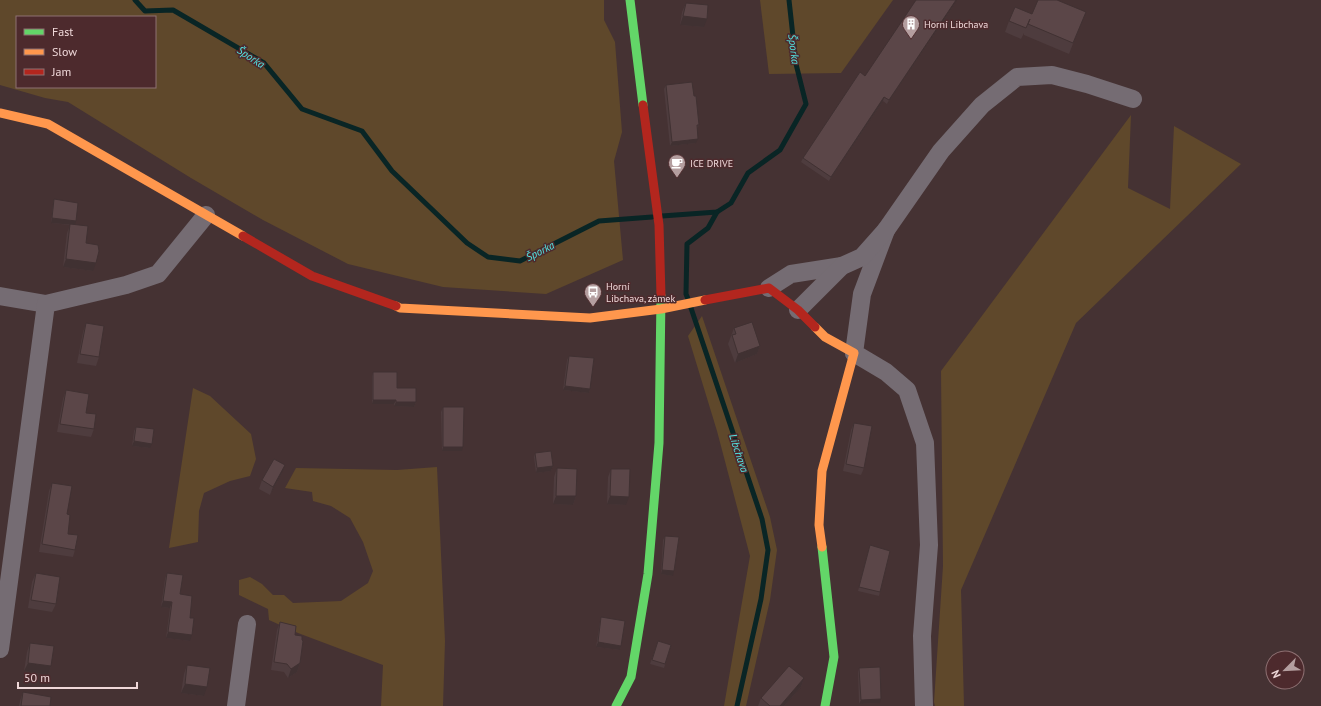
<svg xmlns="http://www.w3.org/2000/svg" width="1321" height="706" font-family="'PT Sans',sans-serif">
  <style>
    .green { fill: #5f482b; fill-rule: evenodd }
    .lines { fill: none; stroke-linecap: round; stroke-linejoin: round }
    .stream { stroke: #092525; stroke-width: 5 }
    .street { stroke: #756c73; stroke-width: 18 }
    .fast { stroke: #63d668; stroke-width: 9 }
    .slow { stroke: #ff974d; stroke-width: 9 }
    .jam { stroke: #b3261e; stroke-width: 9 }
    .wall { fill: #4e3c3e }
    .shaded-wall { fill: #403132 }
    .building { fill: #5b4648; stroke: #403132 }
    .labels { text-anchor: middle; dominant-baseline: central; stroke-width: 3; stroke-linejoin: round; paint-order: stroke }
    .poi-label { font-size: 10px; fill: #efd8d9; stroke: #4d2a2d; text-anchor: start }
    .water-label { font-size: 11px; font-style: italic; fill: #52e6e4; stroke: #4d2a2d }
  </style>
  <rect width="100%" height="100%" fill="#453233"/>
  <g class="green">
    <path d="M0,0h604v20l11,22 7,90 -8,29 9,99 -77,34 -103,-7 -95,-23 -85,-44 -72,-42 -123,-76 -23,-4 -45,-13zM17,17h138v70h-138z"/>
    <path d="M760,0h133l-52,73 -72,1z"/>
    <path d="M1131,115l-3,73 42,21 4,-83 67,38 -165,159 -115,267 3,116h-29l-1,-4 9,-136 -2,-195z"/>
    <path d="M702,316l68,201 7,33 -7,50 -24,106h-22l26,-150 -33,-125 -29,-95z"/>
    <path d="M193,388l17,8 41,38 5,25 -6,17 -20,5 -26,12 -5,18 -1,31 -29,6z"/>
    <path d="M437,467l8,174 -2,65h-62l2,-41 -85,-32 -29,-13 -1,-11 -29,-14v-15l11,-3 12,7 11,11h11l9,8 48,-2 27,-18 5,-12 -10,-29 -13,-24 -19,-12 -18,-5 -1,-9 -27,-4 11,-20 101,2z"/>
  </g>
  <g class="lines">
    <g class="stream">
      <path d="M135,0l10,11 28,-1 91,53 38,46 60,22 30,40 75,72 21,14 32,4 79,-40 53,-4"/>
      <path d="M662,216l55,-4 14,-9 17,-30 32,-23 26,-46 -10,-40 -7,-64"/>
      <path d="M688,299l-2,-5 1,-50 21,-16 9,-16"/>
      <path d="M691,308l71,211 6,31 -7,49 -24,107"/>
    </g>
    <g class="street">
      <path d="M886,230l-24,64 -8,59 32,19 21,18 18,53 4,102 -7,91 2,70"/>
      <path d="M769,288l22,-14 51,-8"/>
      <path d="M0,296l46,8"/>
      <path d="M798,310l44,-44 20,-9 24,-27 55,-79 41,-46 35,-28 35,-2 35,9 46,15"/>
      <path d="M0,649l46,-345 80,-19 32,-11 48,-59"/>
      <path d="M236,706l11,-82"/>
    </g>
    <g class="fast">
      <path d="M630,0l13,105"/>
      <path d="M822,547l12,110 -9,49"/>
      <path d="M616,706l15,-29 17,-103 11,-131 2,-147"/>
    </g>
    <g class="slow">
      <path d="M0,113l48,11 195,112"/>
      <path d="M396,306l4,2 190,10 71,-9 44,-9"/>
      <path d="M815,327l10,10 29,16 -32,118 -3,54 3,22"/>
    </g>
    <g class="jam">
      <path d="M643,105l16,120 2,71"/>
      <path d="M243,236l69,40 84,30"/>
      <path d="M705,300l64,-12 29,22 17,17"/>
    </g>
  </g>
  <g class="wall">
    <path d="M956,2l-69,102 -4,-3 -54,80 -28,-19 2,-4 62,-82z"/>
    <path d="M686,3l18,24 -24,-2 2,-13z"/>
    <path d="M1032,14l49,9 -12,31 -45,-19v-2l-3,6 -16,-7 4,-11z"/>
    <path d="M666,85l28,11 5,29 -2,4 -1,14 -26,3 -6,-57z"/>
    <path d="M54,199l21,26 11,18 7,28 -30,-4 4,-34 3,-8 -19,-2 2,-19z"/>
    <path d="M86,323l13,34 -3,9 -19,-3 6,-31z"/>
    <path d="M734,328l26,18 -3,8 -22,9 -7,-19z"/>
    <path d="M569,356l21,33 -1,4 -26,-3 4,-30z"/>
    <path d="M373,372l24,16 19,14 -2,5 -20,-1v-2h-22v-28z"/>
    <path d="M66,390l20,23 8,16 -3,8 -34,-5 6,-33z"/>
    <path d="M443,407l19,44h-20l-1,-39z"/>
    <path d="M854,423l10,45 -3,7 -18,-4 8,-41z"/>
    <path d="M136,427l14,21 -18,-2 2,-15z"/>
    <path d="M535,453l18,13 -2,5 -15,2 -2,-16z"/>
    <path d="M557,468l19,28 -3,9 -20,-1 1,-27z"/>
    <path d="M611,469l15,36 -19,-1 1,-27z"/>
    <path d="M282,473l-12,22 -11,-6 3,-9z"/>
    <path d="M52,483l15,31 1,20 7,16 -2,7 -34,-5 10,-61z"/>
    <path d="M665,536l8,40 -12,-2 2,-34z"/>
    <path d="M870,545l10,47 -1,4 -21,-5z"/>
    <path d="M36,573l20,31 -4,8 -24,-4 4,-26z"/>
    <path d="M167,573l13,21 10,24v23l-24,-3 4,-30 -9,-1 4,-28z"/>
    <path d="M601,617l20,29 -1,4 -24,-3 4,-25z"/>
    <path d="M280,622l15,13 5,28 -3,9 -9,6 -4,-6 -13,-2 6,-40z"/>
    <path d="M658,641l13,4 -7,23 -14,-4z"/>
    <path d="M30,643l21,23 -3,9 -24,-4 3,-19z"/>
    <path d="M187,665l17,31 -23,-3 3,-19z"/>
    <path d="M859,668l21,35 -21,1 -1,-32z"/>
    <path d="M804,678l-3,9 -17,19h-26l3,-8z"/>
    <path d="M23,692l27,14h-31l1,-5z"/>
  </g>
  <g class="shaded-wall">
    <path d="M956,0h1l-1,2 -69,102 2,-4z"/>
    <path d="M683,16l24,3 -3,8 -24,-2z"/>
    <path d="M884,97l-1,4 -54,80 2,-4z"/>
    <path d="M698,139l-2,4 -26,3 2,-4z"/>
    <path d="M52,218l24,3 -1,4 -24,-2z"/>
    <path d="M66,259l30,4 -3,8 -30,-4z"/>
    <path d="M760,346l-3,8 -22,9 3,-9z"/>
    <path d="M565,386l25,3 -1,4 -26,-3z"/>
    <path d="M373,400h23l-2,4h-22z"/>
    <path d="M396,402h20l-2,5 -20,-1z"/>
    <path d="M134,441l18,3 -2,4 -18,-2z"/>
    <path d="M443,447h20l-1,4h-20z"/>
    <path d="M285,465l-3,8 -12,22 3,-8z"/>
    <path d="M553,466l-2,5 -15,2 1,-5z"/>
    <path d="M556,496h20l-3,9 -20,-1z"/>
    <path d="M610,496l19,1 -3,8 -19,-1z"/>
    <path d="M662,570l12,1 -1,5 -12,-2z"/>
    <path d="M163,601l9,1 -2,6 -9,-1z"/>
    <path d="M168,632l24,3 -2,6 -24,-3z"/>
    <path d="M598,642l23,4 -1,4 -24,-3z"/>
    <path d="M28,663l23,3 -3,9 -24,-4z"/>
    <path d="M300,663l-3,9 -9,6 3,-9z"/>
    <path d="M804,678l-3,9 -17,19h-4z"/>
    <path d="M185,684l22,3 -3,9 -23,-3z"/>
    <path d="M881,699l-1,4 -21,1 2,-4z"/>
  </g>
  <g class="building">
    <path d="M916,0h40l-67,100 -5,-3 -53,80 -28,-19 57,-86 5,4z"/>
    <path d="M1038,0h19l29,12 -13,31 -45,-19 2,-5 -4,9 -17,-7 6,-14 17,7z"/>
    <path d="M686,3l22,2 -1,14 -24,-3z"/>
    <path d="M692,82l2,14h2l3,29h-2l1,14 -26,3 -6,-57z"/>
    <path d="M54,199l24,4 -2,18 -24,-3z"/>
    <path d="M70,224l18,2 -2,17 12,2 1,6 -3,12 -30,-4z"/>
    <path d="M752,322l8,24 -22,8 -6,-19 4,-1 -2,-6z"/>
    <path d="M86,323l18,3 -5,31 -19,-3z"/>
    <path d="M569,356l25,2 -4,31 -25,-3z"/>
    <path d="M373,372h24v16h19v14h-20v-2h-23z"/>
    <path d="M66,390l23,4 -3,19 10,1 -2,15 -34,-5z"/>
    <path d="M443,407h21l-1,40h-20z"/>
    <path d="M854,423l18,3 -8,42 -18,-4z"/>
    <path d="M136,427l18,2 -2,15 -18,-3z"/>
    <path d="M551,451l2,15 -16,2 -2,-15z"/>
    <path d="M274,459l11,6 -12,22 -11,-7z"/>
    <path d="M557,468l20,1 -1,27h-20z"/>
    <path d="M611,469h19l-1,28 -19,-1z"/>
    <path d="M52,483l20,3 -5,28 3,1 -2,19 10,1 -3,15 -33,-6z"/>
    <path d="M665,536l14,1 -5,34 -12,-1z"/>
    <path d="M870,545l20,6 -10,41 -21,-5z"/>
    <path d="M36,573l24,4 -4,27 -25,-4z"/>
    <path d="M167,573l16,2 -3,19 12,2 -2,22h4l-2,17 -24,-3 4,-30 -9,-1z"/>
    <path d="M601,617l24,4 -4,25 -23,-4z"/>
    <path d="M280,622l16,4 -1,9 7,1v4l1,1 -3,22 -9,6 -4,-5 -13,-2z"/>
    <path d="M658,641l13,4 -6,19 -13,-4z"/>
    <path d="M30,643l24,3 -3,20 -23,-3z"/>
    <path d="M187,665l23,3 -3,19 -22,-3z"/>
    <path d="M789,666l15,12 -24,28h-10l-9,-8z"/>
    <path d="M880,667l1,32 -20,1 -2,-32z"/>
    <path d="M23,692l28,5 -1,9h-29z"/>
  </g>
  <defs>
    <g id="building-pin" transform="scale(0.9)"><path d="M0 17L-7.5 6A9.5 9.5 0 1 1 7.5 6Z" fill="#b49e9f" stroke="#4d2a2d"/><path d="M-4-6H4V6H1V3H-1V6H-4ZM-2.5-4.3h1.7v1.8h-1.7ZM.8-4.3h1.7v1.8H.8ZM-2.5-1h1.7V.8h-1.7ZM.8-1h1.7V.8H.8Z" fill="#fff"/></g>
    <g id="cafe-pin" transform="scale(0.9)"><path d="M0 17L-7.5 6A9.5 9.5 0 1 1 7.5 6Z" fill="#b49e9f" stroke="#4d2a2d"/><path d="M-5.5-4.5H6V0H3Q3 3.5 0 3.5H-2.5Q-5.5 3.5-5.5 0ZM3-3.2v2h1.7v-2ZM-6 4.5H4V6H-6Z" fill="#fff"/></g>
    <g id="bus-pin" transform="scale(0.9)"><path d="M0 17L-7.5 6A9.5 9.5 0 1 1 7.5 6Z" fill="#b49e9f" stroke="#4d2a2d"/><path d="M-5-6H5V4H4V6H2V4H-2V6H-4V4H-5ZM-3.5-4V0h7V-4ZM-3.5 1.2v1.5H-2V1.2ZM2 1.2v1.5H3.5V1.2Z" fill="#fff"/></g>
  </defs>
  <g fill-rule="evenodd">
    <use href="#building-pin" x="911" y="24"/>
    <use href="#cafe-pin" x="677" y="163"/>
    <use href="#bus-pin" x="593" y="292"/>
  </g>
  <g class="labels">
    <g class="poi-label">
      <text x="924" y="24">Horní Libchava</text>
      <text x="690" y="163">ICE DRIVE</text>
      <text x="606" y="286">Horní<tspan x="606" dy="12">Libchava, zámek</tspan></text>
    </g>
    <g class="water-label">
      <text transform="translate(794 49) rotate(83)">Šporka</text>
      <text transform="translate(251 57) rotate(33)">Šporka</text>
      <text transform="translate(540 251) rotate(-27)">Šporka</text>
      <text transform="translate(739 453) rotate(72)">Libchava</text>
    </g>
  </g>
  <rect x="16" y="16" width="140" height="72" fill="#4d2a2d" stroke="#8e7072"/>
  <rect x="24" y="29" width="20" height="6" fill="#63d668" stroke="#8e7072"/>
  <text x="52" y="36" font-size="12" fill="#efd8d9">Fast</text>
  <rect x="24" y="49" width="20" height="6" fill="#ff974d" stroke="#8e7072"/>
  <text x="52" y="56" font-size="12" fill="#efd8d9">Slow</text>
  <rect x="24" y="69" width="20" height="6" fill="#b3261e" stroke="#8e7072"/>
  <text x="52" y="76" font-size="12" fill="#efd8d9">Jam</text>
  <g transform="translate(1285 670) rotate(246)"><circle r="19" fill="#4d2a2d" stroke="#8e7072"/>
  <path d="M0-3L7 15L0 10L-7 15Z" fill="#b49e9f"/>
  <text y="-6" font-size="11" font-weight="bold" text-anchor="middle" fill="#efd8d9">N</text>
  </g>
  <path d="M18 682v6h119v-6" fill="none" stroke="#efd8d9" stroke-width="2"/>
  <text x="24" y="682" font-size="12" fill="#efd8d9" stroke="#4d2a2d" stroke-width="3" paint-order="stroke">50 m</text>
</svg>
